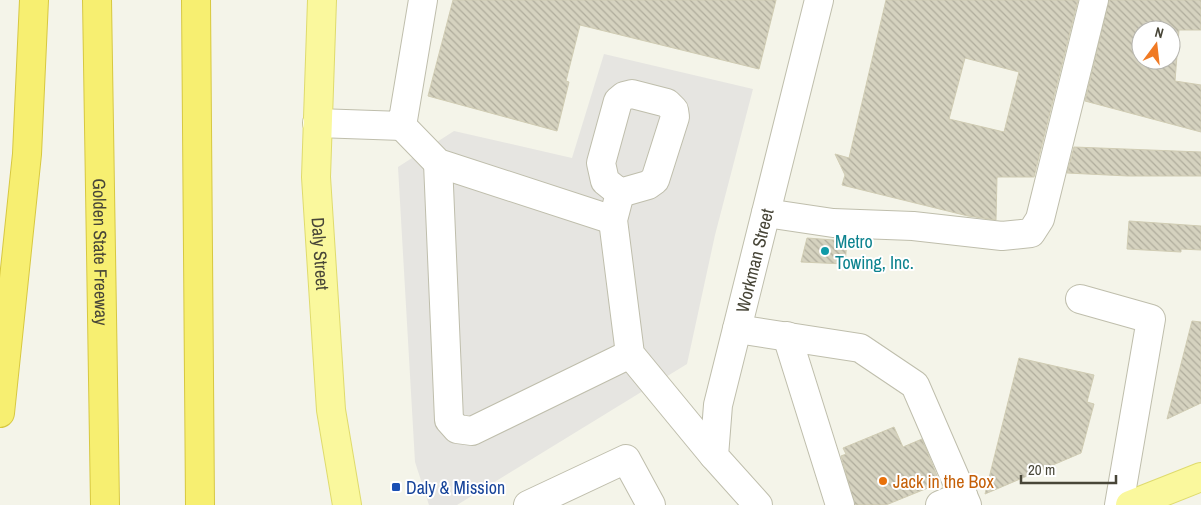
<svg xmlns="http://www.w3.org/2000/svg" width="1201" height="505" font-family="'Archivo Narrow',sans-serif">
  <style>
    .parking { fill: #e6e5e1 }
    .building { fill: url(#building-back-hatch); stroke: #d0ccb3; fill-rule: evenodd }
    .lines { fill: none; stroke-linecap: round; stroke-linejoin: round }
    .minor-casing { stroke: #bfbeac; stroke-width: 30 }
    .major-casing { stroke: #dfdb6d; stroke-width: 30 }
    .highway-casing { stroke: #d7c841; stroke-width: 30 }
    .minor { stroke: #fff; stroke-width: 28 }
    .major { stroke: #faf89d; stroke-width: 28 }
    .highway { stroke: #f7ef71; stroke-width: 28 }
    .culture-dot { fill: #0f9aa8; stroke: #fff; stroke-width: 2 }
    .food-dot { fill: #e8710a; stroke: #fff; stroke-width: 2 }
    .transit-dot { fill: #1a4fb4; stroke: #fff; stroke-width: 2 }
    .labels { text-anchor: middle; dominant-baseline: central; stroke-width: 4; stroke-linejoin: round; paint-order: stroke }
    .culture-label { font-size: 18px; fill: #0d838f; stroke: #fff; text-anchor: start }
    .street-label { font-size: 18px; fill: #484638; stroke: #fff }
    .food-label { font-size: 18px; fill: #c56008; stroke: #fff; text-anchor: start }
    .transit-label { font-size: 18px; fill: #164399; stroke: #fff; text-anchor: start }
  </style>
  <defs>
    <pattern id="building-back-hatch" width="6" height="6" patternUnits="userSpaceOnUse" patternTransform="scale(1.25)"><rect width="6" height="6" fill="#d5d2bf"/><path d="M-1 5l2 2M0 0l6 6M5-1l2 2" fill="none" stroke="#afac9c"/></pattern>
  </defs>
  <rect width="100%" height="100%" fill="#f4f4e9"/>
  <path class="parking" d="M604,54l149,35 -38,146 -28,129 -230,141h-28l-14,-43 -17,-295 56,-36 118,27z"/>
  <g class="building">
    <path d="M453,0h323l-17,69 -179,-44 -14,56 3,1 -12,49 -129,-35z"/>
    <path d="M886,0h192l-44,177h-37l-1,43 -28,-4 -126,-31 3,-10 -10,-21 14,4zM965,58l54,14 -15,60 -55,-13z"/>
    <path d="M1109,0h92v30h-22l-4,51 26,4v47l-116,-31zM1141,30h30v30h-30z"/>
    <path d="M1074,147l127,5v24h-73l-61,-3z"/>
    <path d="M1129,221l72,5v24l-20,-1v3l-54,-3z"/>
    <path d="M807,238l40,3 -2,23 -44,-2z"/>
    <path d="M1192,321l9,1v81l-34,16z"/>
    <path d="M1019,358l75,17 -7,27 7,2 -13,49 -96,41z"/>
    <path d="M894,427l9,20 19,-8 18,44 -54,22h-31l-14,-49 5,-2 -3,-6z"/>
  </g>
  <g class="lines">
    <g class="minor-casing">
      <g id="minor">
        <path d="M632,94l35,9 7,7 1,7 -20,63 -7,5 -28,8 -15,-12 -4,-18 17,-62 6,-5z"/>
        <path d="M317,123l85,3 21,-126"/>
        <path d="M402,126l36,37 175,57"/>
        <path d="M438,163l11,257 8,9 15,2 158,-77"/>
        <path d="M620,193l-7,27 17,134 84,102"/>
        <path d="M766,213l67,10 80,3 89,10 29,-3 9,-14 54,-219"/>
        <path d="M1080,299l71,20 -32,186"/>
        <path d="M737,329l123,19 55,37 52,120"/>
        <path d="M787,336l53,169"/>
        <path d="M528,505l98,-46 25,46"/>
        <path id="s1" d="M758,505l-44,-49 4,-51 101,-405"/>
        <path d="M940,505l23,-10"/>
      </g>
    </g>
    <g class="major-casing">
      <g id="major">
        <path id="s2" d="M322,0l-6,177 15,233 16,95"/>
        <path d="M1130,505l71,-28"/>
      </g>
    </g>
    <g class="highway-casing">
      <g id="highway">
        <path id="s3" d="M97,0l8,505"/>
        <path d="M196,0l4,505"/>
        <path d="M0,413l27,-259 7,-154"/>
      </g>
    </g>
    <use href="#minor" class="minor"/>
    <use href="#major" class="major"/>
    <use href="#highway" class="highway"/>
  </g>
  <circle class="culture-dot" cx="825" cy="251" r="5"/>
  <circle class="food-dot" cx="883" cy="481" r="5"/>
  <rect class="transit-dot" x="391" y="482" width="10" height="10" rx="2.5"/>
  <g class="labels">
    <g class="culture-label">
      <text x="835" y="241">Metro<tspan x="835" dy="21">Towing, Inc.</tspan></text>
    </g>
    <g class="street-label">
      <text stroke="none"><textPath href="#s3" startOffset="252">Golden State Freeway</textPath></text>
      <text stroke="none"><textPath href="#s2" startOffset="254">Daly Street</textPath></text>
      <text stroke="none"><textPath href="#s1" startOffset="266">Workman Street</textPath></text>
    </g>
    <g class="food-label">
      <text x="893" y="481">Jack in the Box</text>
    </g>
    <g class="transit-label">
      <text x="406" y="487">Daly &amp; Mission</text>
    </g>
  </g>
  <g transform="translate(1156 45) rotate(15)"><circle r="24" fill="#ffffff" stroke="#b6b5af"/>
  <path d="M0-4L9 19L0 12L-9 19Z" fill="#f07a24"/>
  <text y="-8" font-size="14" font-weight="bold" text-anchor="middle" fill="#484638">N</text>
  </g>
  <path d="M1021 475v8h95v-8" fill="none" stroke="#484638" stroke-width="2.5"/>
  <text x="1028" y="475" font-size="15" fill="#484638" stroke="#ffffff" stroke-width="4" paint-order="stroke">20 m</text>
</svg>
